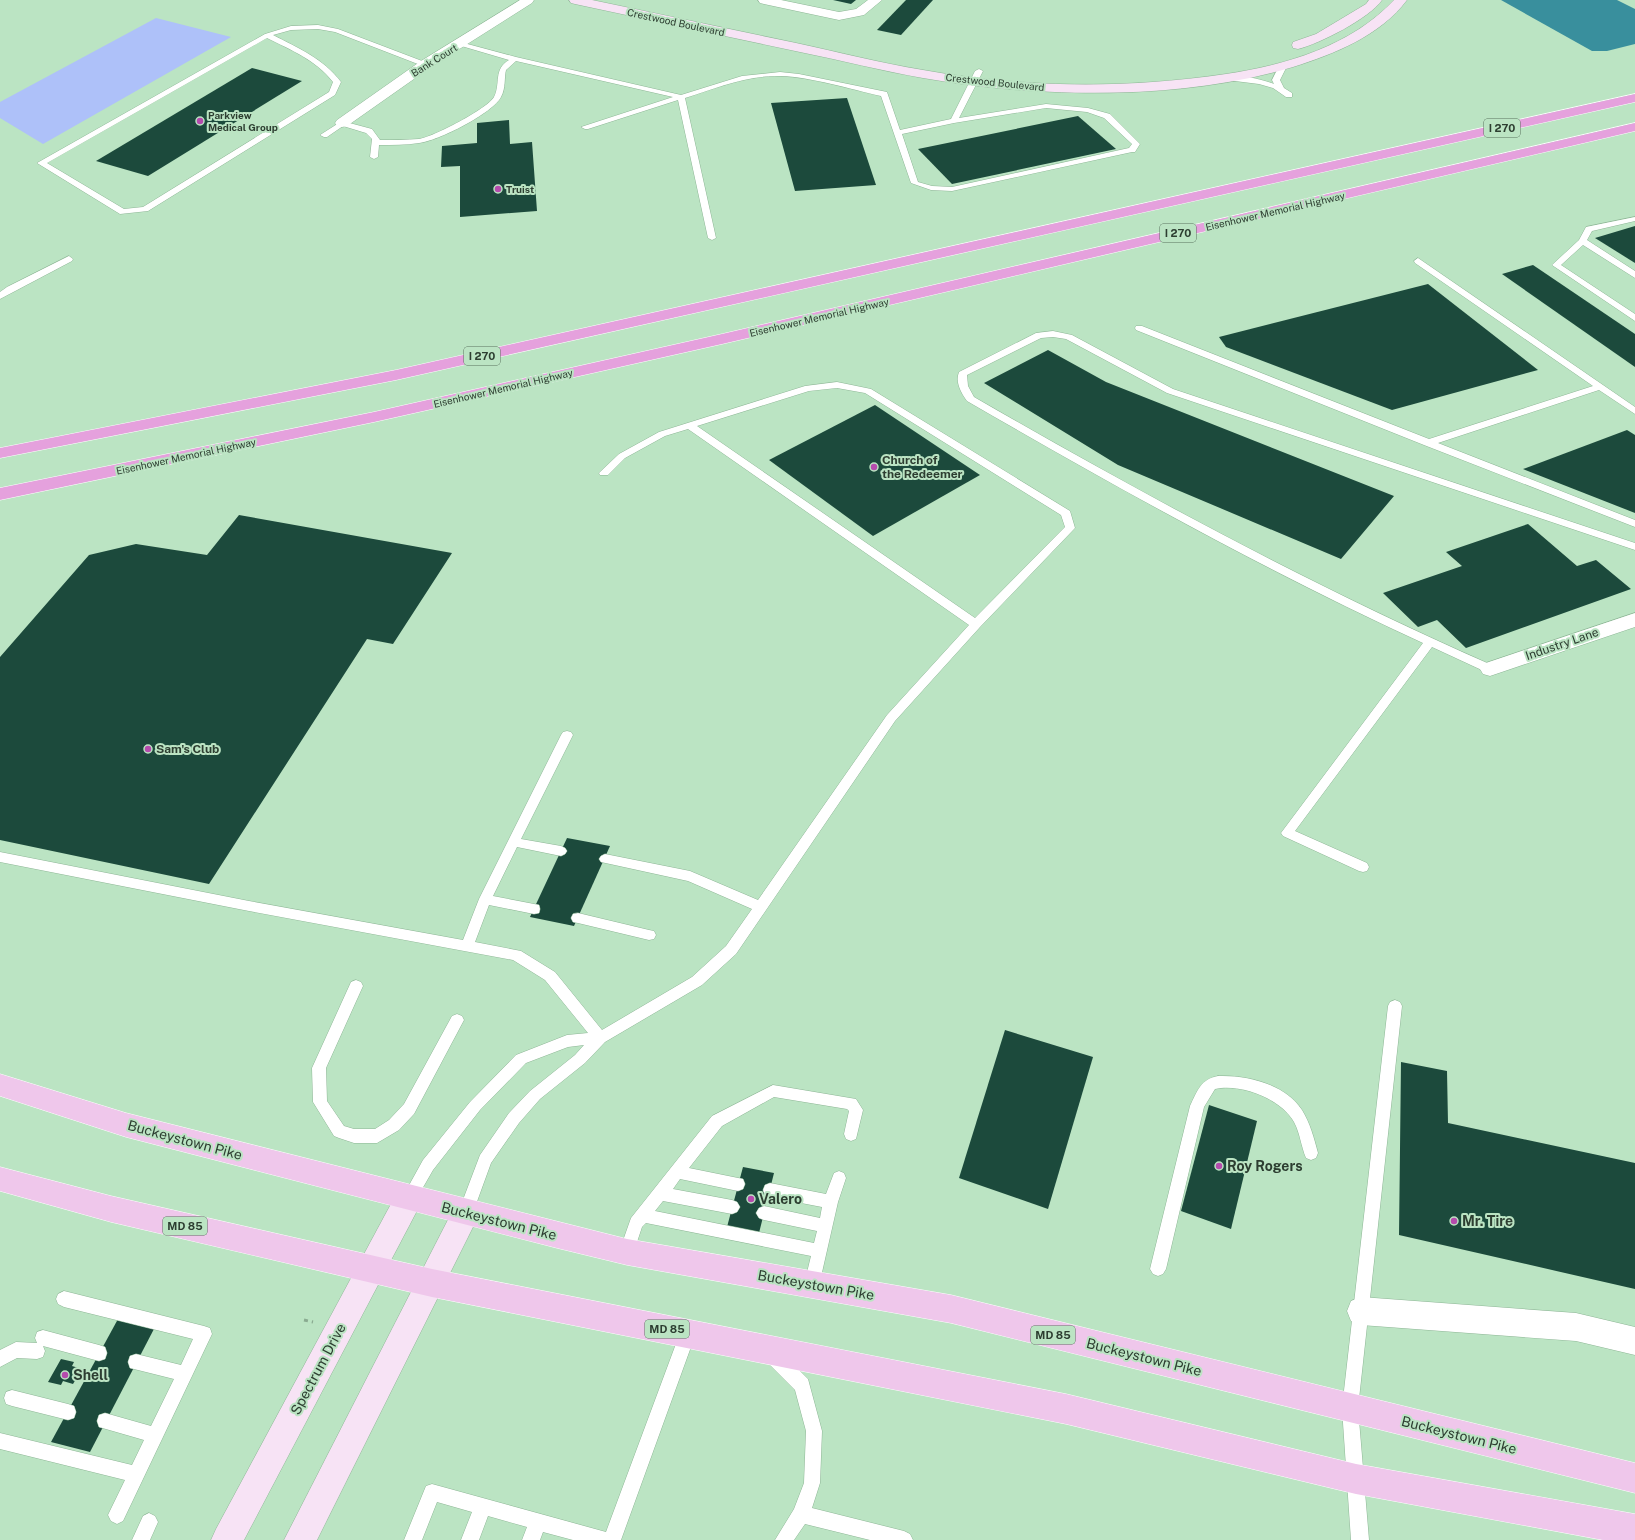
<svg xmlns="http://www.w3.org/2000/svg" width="1635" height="1540" font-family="'Public Sans',sans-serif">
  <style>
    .green { fill: #aec1f9 }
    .water { fill: #398f9d }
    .building { fill: #1c4a3c }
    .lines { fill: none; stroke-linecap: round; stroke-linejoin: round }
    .lane-casing { stroke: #8eb696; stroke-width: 1 }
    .street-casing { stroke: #8eb696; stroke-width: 1 }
    .secondary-casing { stroke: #8eb696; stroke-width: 1 }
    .primary-casing { stroke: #fff; stroke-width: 1 }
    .highway-casing { stroke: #fff; stroke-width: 1 }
    .path { stroke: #8aab91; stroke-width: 3; stroke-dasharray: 4 4; stroke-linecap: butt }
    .lane { fill: #fff; fill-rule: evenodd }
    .street { fill: #fff; fill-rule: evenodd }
    .secondary { fill: #f7e3f5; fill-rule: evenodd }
    .primary { fill: #efc7eb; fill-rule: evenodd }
    .highway { fill: #e5a1dd; fill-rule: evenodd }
    .poi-dot { fill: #b54bad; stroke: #bbe4c3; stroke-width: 1.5 }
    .labels { text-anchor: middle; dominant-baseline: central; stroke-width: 4; stroke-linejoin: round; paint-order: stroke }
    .far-street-label { font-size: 10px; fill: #2d3e31; stroke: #bbe4c3 }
    .far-poi-label { font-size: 10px; font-weight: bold; fill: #2d3e31; stroke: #bbe4c3; text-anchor: start }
    .shield { fill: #bbe4c3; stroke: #58705d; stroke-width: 1 }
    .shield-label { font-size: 11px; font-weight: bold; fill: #2d3e31 }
    .poi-label { font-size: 12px; font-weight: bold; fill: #2d3e31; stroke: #bbe4c3; text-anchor: start }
    .street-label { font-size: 12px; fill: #2d3e31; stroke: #bbe4c3 }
    .near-street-label { font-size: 14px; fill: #2d3e31; stroke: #bbe4c3 }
    .near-poi-label { font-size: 14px; font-weight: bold; fill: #2d3e31; stroke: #bbe4c3; text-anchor: start }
  </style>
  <rect width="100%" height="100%" fill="#bbe4c3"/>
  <path class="green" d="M156,18l75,19 -188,107 -43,-26v-16z"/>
  <path class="water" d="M1501,0h116l18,9v35l-28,7h-15z"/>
  <g class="building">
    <path d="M833,0h23l-5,4z"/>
    <path d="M906,0h27l-32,35 -24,-5z"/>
    <path d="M252,68l50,13 -154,95 -52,-15z"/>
    <path d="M847,98l29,87 -81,6 -24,-88z"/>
    <path d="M1078,116l38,33 -164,35 -34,-35z"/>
    <path d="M509,120l1,24 22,-2 5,69 -77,6v-51l-19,1 1,-21 35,-3v-20z"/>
    <path d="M1635,226v37l-40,-25z"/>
    <path d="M1533,265l102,69v33l-133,-93z"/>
    <path d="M1428,284l110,86 -146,40 -166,-63 -7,-10z"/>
    <path d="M1048,350l58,32 288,114 -53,63 -223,-94 -134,-82z"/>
    <path d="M875,405l105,70 -107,61 -104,-76z"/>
    <path d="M1627,430l8,5v78l-112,-44z"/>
    <path d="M239,515l213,38 -59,91 -26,-5 -158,245 -209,-44v-183l89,-102 47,-11 71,11z"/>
    <path d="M1528,524l49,42 19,-6 35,29 -165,59 -29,-28 -19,7 -35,-34 79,-27 -16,-14z"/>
    <path d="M567,838l43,8 -36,80 -44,-9z"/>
    <path d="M1005,1030l88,27 -45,152 -89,-31z"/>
    <path d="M1401,1062l46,9 1,52 187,40v126l-236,-54z"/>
    <path d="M1209,1105l48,16 -26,108 -50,-18z"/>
    <path d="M743,1167l31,6 -15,60 -32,-6z"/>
    <path d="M118,1319l37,8 -65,125 -39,-10z"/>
    <path d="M61,1359l13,3 -2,4 10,3 -9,15 -10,-3 -2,4 -13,-3z"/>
  </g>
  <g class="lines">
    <g class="lane-casing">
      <g id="lane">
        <path d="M318,25l20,4 92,35 -1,2h-6l-88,-34 -17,-3 -27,1 -18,5c25,13 51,24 68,47l-6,13 -187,116 -28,3 -83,-51 228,-129 26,-8zM267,38c24,12 49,22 66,44l-4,10 -186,115 -19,2 -77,-46z"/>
        <path d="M460,42l56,15 165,38 61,-19 38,-4 19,2 88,18 13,38 51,-11 24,-48 4,-2 4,2 -24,47 87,-14 42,4 22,6 30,30 -5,8h-3l-180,39 -21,-1 -20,-7 -30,-87c-31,-7 -70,-19 -100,-20 -33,-1 -65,12 -96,22l31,140 -4,2 -4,-2 -30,-138 -90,29h-3l-4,-2 92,-30 -157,-36 -10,9c-2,8 0,18 -5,27 -8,16 -63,44 -82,46 -13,2 -27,2 -40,2l-1,12 -4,2 -4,-2 2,-18 -6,-6 -23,-7 -16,11h-3l-4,-2 22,-14 30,8 8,11c13,0 27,0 39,-1 14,-2 68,-30 75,-42 7,-13 -1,-28 15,-37l-51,-15v-2zM1046,108l41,4 17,6 28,26 -3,4 -177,39 -20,-1 -14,-4 -16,-48 52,-11z"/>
        <path d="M1280,64h6l1,2 -7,14 4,8 8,5v4h-6l-13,-9 -14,-4 -32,-4 -4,-2c9,-6 41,2 51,6l-2,-4z"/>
        <path d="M1635,217v4l-43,10 -5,9 48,31v7l-52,-33 -22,20 74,49v7l-83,-56 27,-25 7,-13z"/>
        <path d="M69,256l4,3 -1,2 -72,38v-7l7,-5z"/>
        <path d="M1418,258l217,149v7l-36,-24 -161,53 197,77v7l-211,-82 -288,-115 -1,-2 1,-2h6l287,113 164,-53 -178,-123 -1,-2z"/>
        <path d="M1053,331l19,4 101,54 462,154v7l-468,-157 -101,-54 -13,-2 -12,1 -74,37 1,11 6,11c170,98 340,190 520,269l2,3 -2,3h-8l-54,-25 -137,184 72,32 2,4 -2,4 -4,1 -4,-1 -76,-35 -2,-3 142,-190c-157,-72 -307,-156 -456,-242 -6,-8 -12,-19 -8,-29l77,-39z"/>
        <path d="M837,382l34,7 199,122 5,17 -95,99 -85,94 -159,233 -34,31 -97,57 -20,21 -45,36 -21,24 -28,40 -20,55 -5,2 -5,-2 -3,-5 22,-58 29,-42 21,-22 45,-36 9,-10 -16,2 -42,16 -46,47 -47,60 -19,33 -5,2 -5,-2 -2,-5 21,-38 47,-58 46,-47 51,-20 21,-2 -43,-53 -32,-20 -264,-49 -249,-49v-10l249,49 214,39 16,-41 82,-164 2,-3 4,-1 4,1 2,3 -52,104 40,7 4,2 2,3 -2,3 -4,2 -44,-9 -24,49 41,8 5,1 1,4 -1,4 -5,1 -45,-9 -14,37 46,9 34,21 47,58 90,-53 34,-31 26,-37 -64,-28 -87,-19 -2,-3 2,-3 4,-2 85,17 68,29 129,-185 82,-90 -281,-196 -23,7 -40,22 -17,17h-8l-1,-2 20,-19 40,-22 146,-46zM837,388l28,5 196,122 4,12 -90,91 -278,-192 112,-35z"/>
        <path d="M578,913l71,17 5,1 2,4 -2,4 -5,1 -71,-17 -5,-1 -2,-4 2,-4z"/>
        <path d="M356,980l5,2 2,4 -37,82 1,33 17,25 10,3h21l14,-9 15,-16 48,-88 5,-2 5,2 2,4 -50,94 -15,16 -22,13h-23l-15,-5 -5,-2 -21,-34 -1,-34 39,-86z"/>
        <path d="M1395,1000l5,2 2,4 -44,402 11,132h-18l-9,-132 46,-402 2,-4z"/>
        <path d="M1218,1076c29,-1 67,8 84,34 8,13 12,28 16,43l-2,5 -5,2 -5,-2c-5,-12 -6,-25 -12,-36 -13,-23 -53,-39 -79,-33l-11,18 -38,162 -3,5 -5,2 -5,-2 -3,-5 40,-163c7,-15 11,-27 28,-30z"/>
        <path d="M773,1085l83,14 7,11 -7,29 -5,2 -5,-2 -2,-5 5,-23 -2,-2 -73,-12 -52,29 -33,42 54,11 2,5 -2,5 -5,2 -58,-12 -7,10 59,11 5,2 3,5 -3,5 -5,2 -69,-13 -8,10 159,32 3,-12 -53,-11 -5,-2 -3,-5 3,-5 5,-2 56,12 2,-11 -52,-10 -5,-2 -2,-5 2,-5 5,-2 56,11 8,-21 5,-2 5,2 2,5 -8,24 -20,88 -6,2 -6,-2 -2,-5 7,-29 -165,-33 -4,4 -10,30 -5,2 -5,-2 -3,-5 12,-34 81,-102z"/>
        <path d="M64,1291l140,35 6,2 2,6 -89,187 -6,3 -6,-3 -3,-6 17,-35 -125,-31v-16l132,32 12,-25 -45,-13 -2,-6 2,-6 6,-2 46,13 23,-47 -44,-11 -2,-6 2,-6 6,-2 45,11 12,-26 -129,-32 -6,-3 -2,-5 2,-5z"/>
        <path d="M688,1325l6,2 2,6 -75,207h-48l-30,-8 -3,8h-18l5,-13 -39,-11 -9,24h-18l11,-28 -35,-10 -15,38h-18l22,-54 6,-2 174,48 74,-199 2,-6z"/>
        <path d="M43,1330l56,15 6,2 2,6 -2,6 -6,2 -56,-15 2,5 -2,6 -6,2 -20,-1 -17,9v-17l16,-8 21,1 -2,-5 2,-6z"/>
        <path d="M774,1349l6,2 28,28 14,52 -2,52 -8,25 92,23 6,3 3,6h-43l-65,-16 -11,16h-19l19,-31 10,-26 2,-52 -11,-41 -27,-27 -2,-6 2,-6z"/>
        <path d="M12,1390l56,14 6,2 2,6 -2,6 -6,2 -56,-14 -6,-2 -2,-6 2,-6z"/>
        <path d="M149,1513l6,3 3,6 -8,18h-18l11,-24z"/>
      </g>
    </g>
    <g class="street-casing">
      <g id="street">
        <path d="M520,0h14l-2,3 -101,64 -84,59 -5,1 -5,-1 -2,-3 2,-3 84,-59z"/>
        <path d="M758,0h23l58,12 17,-3 12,-9h14l-18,15 -25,5 -75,-16 -4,-1z"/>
        <path d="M1635,613v14l-145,49 -7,-2 -3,-5 3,-5z"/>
        <path d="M1361,1297l215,16 59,14v28l-59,-14 -215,-16 -10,-4 -4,-10 4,-10z"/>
      </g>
    </g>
    <g class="secondary-casing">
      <g id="secondary">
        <path d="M569,0h23c68,14 136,29 204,43 42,9 84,20 127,27 100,18 202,19 303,4 60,-9 125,-28 168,-74h13c-27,36 -73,54 -114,67 -113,34 -254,31 -370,11 -41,-7 -82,-18 -123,-26 -75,-16 -150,-32 -225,-48l-4,-1z"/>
        <path d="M1369,0h13c-12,18 -63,44 -84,49l-5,-1 -1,-3 1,-3 23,-8 50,-30z"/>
        <path d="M409,1185l10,4 4,9 -4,9 -175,333h-33l5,-11 183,-340z"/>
        <path d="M466,1200l10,4 4,9 -163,327h-33l172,-336z"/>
      </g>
    </g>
    <g class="primary-casing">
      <g id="primary">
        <path d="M0,1074l126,39 501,126 324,56 684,168v30l-684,-170 -324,-58 -70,-17 -431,-111 -126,-41z"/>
        <path d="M0,1167l111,29 321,73 634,125 290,70 279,50v26h-32l-247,-46 -290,-70 -634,-127 -321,-75 -111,-31z"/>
      </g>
    </g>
    <g class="highway-casing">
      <g id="highway">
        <path d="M1635,94v8l-1239,278 -396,78v-10l396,-78z"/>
        <path d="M1635,123v8l-913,213 -348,78 -374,78v-12l374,-76 348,-78z"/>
      </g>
    </g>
    <path class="path" d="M304,1320l9,2"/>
    <use href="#lane" class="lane"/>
    <use href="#street" class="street"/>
    <use href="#secondary" class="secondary"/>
    <use href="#primary" class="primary"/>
    <use href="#highway" class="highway"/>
  </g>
  <g class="poi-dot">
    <circle cx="200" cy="121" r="4"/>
    <circle cx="498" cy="189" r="4"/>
    <circle cx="874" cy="467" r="4"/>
    <circle cx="148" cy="749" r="4"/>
    <circle cx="1219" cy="1166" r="4"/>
    <circle cx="751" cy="1199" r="4"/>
    <circle cx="1454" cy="1221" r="4"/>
    <circle cx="65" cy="1375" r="4"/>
  </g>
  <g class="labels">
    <g class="far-street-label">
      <text transform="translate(676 22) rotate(12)">Crestwood Boulevard</text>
      <text transform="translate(434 60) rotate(-32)">Bank Court</text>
      <text transform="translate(995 82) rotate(6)">Crestwood Boulevard</text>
      <text transform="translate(1275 211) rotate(-13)">Eisenhower Memorial Highway</text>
      <text transform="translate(819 317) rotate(-13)">Eisenhower Memorial Highway</text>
      <text transform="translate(503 388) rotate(-13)">Eisenhower Memorial Highway</text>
      <text transform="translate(186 456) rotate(-12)">Eisenhower Memorial Highway</text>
    </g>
    <g class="far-poi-label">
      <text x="208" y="115">Parkview<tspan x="208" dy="12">Medical Group</tspan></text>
      <text x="506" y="189">Truist</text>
    </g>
    <g class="shield">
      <rect x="1484" y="119" width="36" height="18" rx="3"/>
      <rect x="1160" y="224" width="36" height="18" rx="3"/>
      <rect x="464" y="347" width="36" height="18" rx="3"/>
      <rect x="163" y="1217" width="44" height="18" rx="3"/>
      <rect x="645" y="1320" width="44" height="18" rx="3"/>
      <rect x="1031" y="1326" width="44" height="18" rx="3"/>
    </g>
    <g class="shield-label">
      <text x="1502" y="128">I 270</text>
      <text x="1178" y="233">I 270</text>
      <text x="482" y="356">I 270</text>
      <text x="185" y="1226">MD 85</text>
      <text x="667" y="1329">MD 85</text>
      <text x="1053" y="1335">MD 85</text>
    </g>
    <g class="poi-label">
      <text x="882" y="460">Church of<tspan x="882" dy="14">the Redeemer</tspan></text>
      <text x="156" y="749">Sam's Club</text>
    </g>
    <g class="street-label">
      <text transform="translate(1562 644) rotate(-19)">Industry Lane</text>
    </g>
    <g class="near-street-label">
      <text transform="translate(185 1140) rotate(15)">Buckeystown Pike</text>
      <text transform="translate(499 1221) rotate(14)">Buckeystown Pike</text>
      <text transform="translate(816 1285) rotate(10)">Buckeystown Pike</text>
      <text transform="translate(1144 1357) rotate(14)">Buckeystown Pike</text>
      <text transform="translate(318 1369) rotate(-62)">Spectrum Drive</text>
      <text transform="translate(1459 1435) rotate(14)">Buckeystown Pike</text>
    </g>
    <g class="near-poi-label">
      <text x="1227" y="1166">Roy Rogers</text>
      <text x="759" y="1199">Valero</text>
      <text x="1462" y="1221">Mr. Tire</text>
      <text x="73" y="1375">Shell</text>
    </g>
  </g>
</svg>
